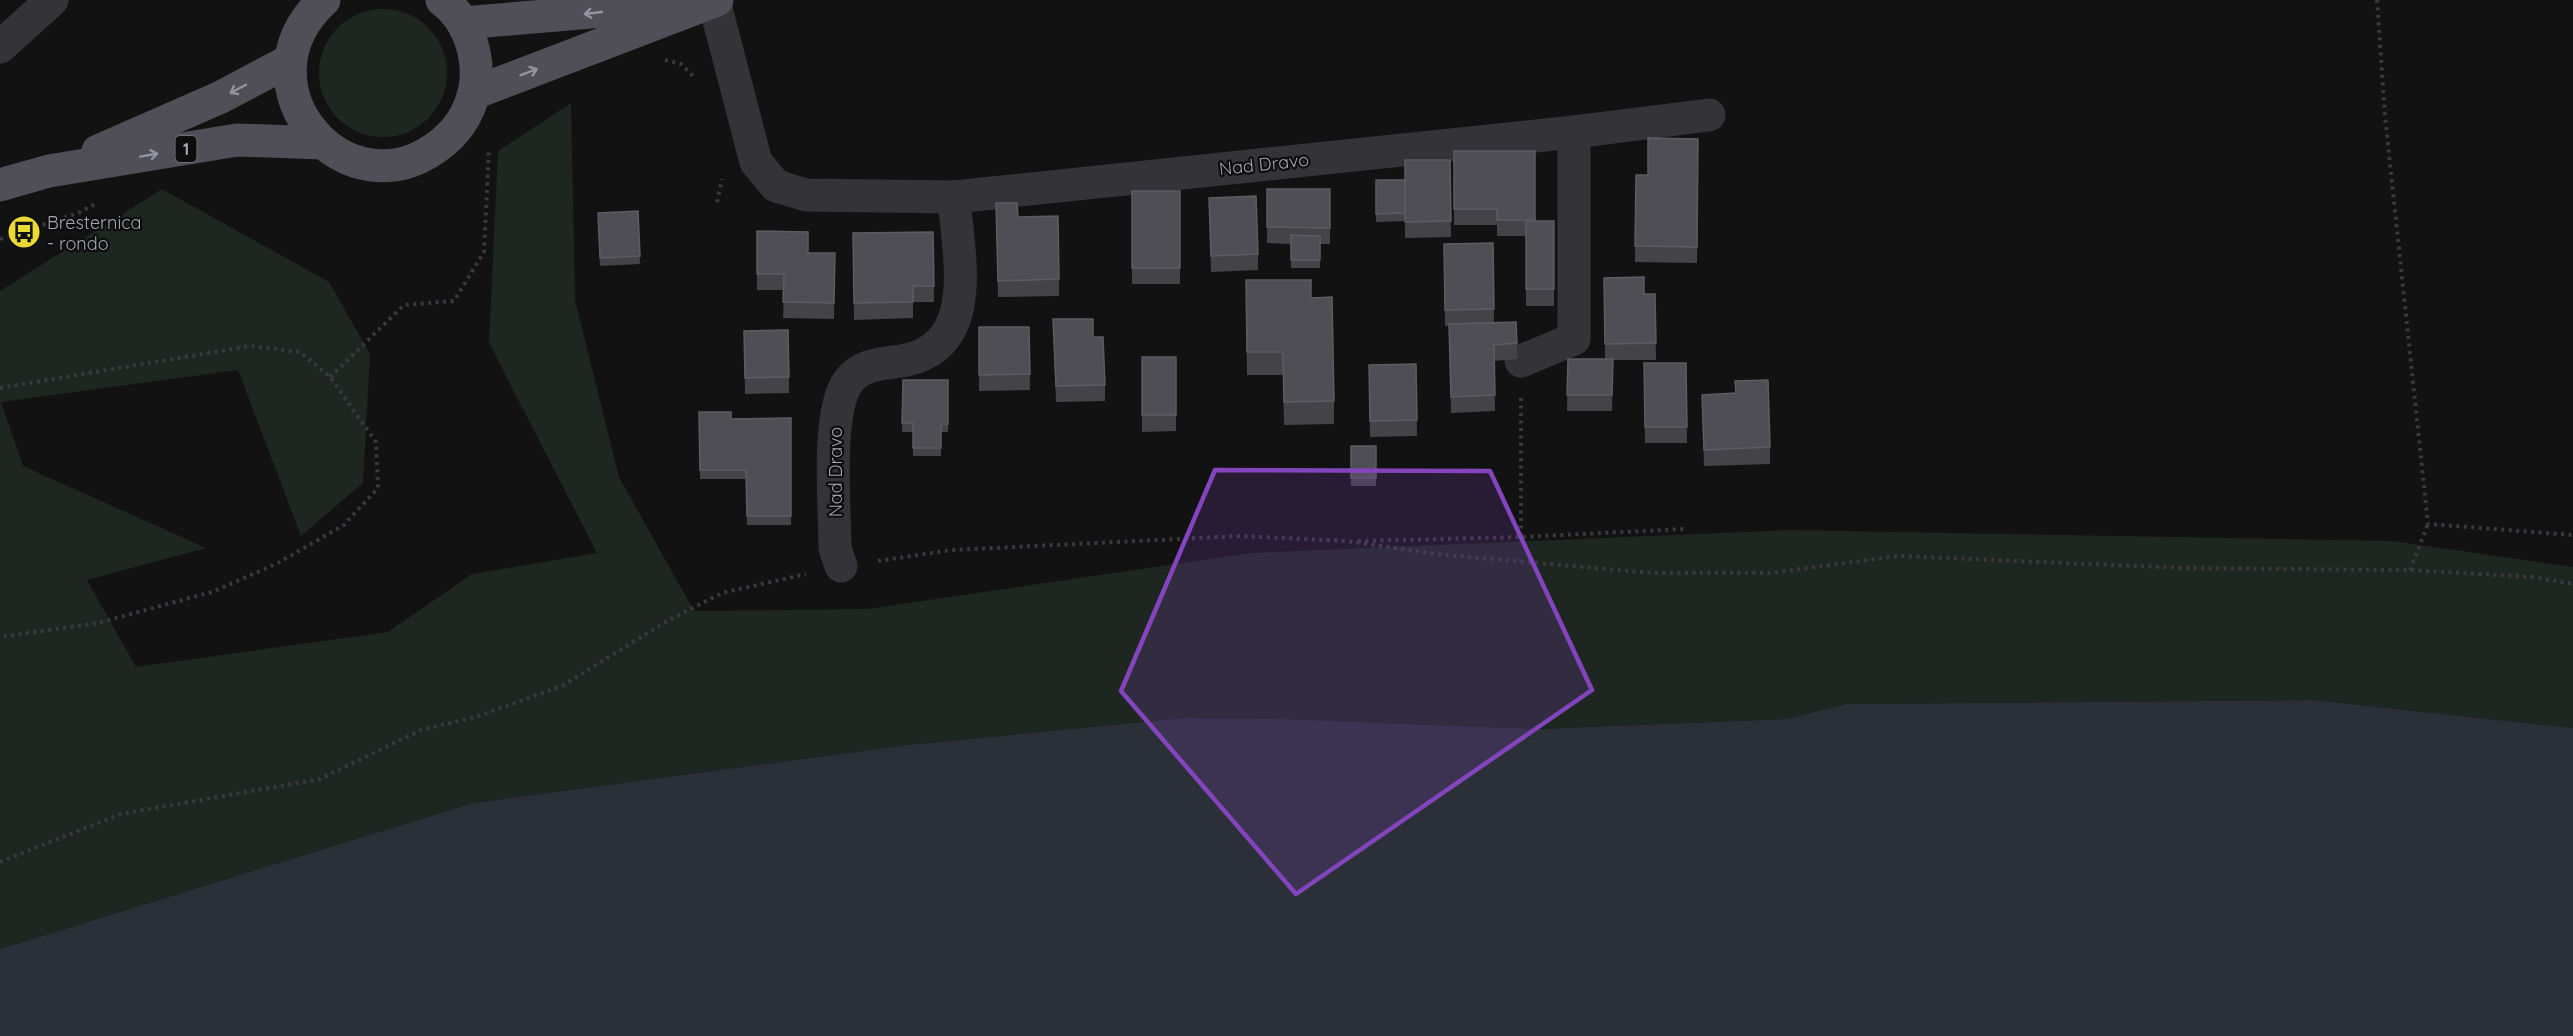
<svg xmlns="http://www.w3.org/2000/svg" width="2573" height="1036" font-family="Quicksand,sans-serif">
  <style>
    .green { fill: #1e2621 }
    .water { fill: #2b2f38 }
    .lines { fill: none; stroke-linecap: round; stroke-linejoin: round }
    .path { stroke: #39393f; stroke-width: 4; stroke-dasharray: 3 4.5; stroke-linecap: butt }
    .minor { stroke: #343338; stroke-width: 33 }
    .tertiary { stroke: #343338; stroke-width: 33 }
    .primary { stroke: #504f57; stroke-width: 33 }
    .wall { fill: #444348 }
    .building { fill: #4f4e54; stroke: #5c5c62; stroke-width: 1.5 }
    .oneway { stroke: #9394a1 }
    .marked { fill: #8344bd; fill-opacity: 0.2; stroke: #8344bd; stroke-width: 4.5; stroke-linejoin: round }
    .labels { text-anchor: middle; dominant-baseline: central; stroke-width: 4.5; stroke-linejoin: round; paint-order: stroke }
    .shield { fill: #0d0d0e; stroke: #777782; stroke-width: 1.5 }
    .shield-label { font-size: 16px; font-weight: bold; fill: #a4a5b3 }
    .street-label { font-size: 18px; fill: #a4a5b3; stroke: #0d0d0e }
    .poi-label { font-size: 18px; fill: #a4a5b3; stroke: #0d0d0e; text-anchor: start }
  </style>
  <rect width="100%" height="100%" fill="#121213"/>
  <g class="green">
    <circle cx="383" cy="73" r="64"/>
    <path d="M571,103l4,197 44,177 75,134 173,-2 384,-56 539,-23 602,11 181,26v161l-259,-28 -468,4 -60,15 -248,10 -256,-10 -99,-1 -276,27 -434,58 -473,146v-658l162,-102 167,93 41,72 -7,129 -62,53 -63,-166 -237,32 22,64 183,82 -119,32 49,87 252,-35 84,-58 125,-21 -108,-210 9,-192z"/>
  </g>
  <path class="water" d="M2314,700l259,28v308h-2573v-87l473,-146 434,-58 276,-27 99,1 256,10 248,-10 60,-15z"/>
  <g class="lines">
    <g class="path">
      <path d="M2377,0l8,116 43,408 145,11"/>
      <path d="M665,60l16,4 13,13"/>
      <path d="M717,202l5,-23"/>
      <path d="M0,239l78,-26 19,-10"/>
      <path d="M330,377l74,-72 50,-4 30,-49 5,-104"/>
      <path d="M0,388l250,-42 50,6 30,25 46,65 2,46 -34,37 -66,38 -66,29 -114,31 -98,14"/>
      <path d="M1521,398v139"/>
      <path d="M1358,541l163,-4 163,-8"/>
      <path d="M878,561l74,-11 288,-14 107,5 89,13 216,19h118l129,-17 284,12 227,2 122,7 41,7"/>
      <path d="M2410,570l18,-46"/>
      <path d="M0,862l121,-48 199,-35 101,-49 55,-13 86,-31 105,-65 55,-28 84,-19"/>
    </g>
    <g class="minor">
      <path d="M714,1l42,161 20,24 30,9 148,2 620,-65 135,-17"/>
      <path d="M1521,361l53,-22v-207"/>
      <path d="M841,566l-6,-18c0,-41 -9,-135 13,-166 13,-18 33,-18 53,-21 81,-14 57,-105 53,-164"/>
    </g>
    <path class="tertiary" d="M0,47l52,-47"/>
    <g class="primary">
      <path d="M324,0c-92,84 23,220 118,143 19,-15 31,-37 34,-62 2,-30 -9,-63 -34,-81"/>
      <path d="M463,23l210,-18"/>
      <path d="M474,93l243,-93"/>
      <path d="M98,151l123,-54 68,-36"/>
      <path d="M0,185l49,-14 188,-31 86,3"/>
    </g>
  </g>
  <g class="wall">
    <path d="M1698,139l-1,124 -62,-1 1,-87h12z"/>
    <path d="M1454,151h81v70h19v85h-28v-70h-29v-11h-43z"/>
    <path d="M1450,160l1,77 -46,1v-17l-29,1v-42h29z"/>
    <path d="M1267,189h63v55h-10v24h-29v-24l-24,-1z"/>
    <rect x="1132" y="191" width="48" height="93"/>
    <path d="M1209,198l49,56v16l-47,2z"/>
    <path d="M996,203l22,14 41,62v17l-61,1z"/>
    <path d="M638,211l2,53 -40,2 -2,-53z"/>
    <path d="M757,231l51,22h27l-1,66 -51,-1 1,-28h-27z"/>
    <path d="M933,232l1,70h-21v16l-59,2 -1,-87z"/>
    <path d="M1493,243l1,80 23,20v16l-23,2 1,50 -44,2 -2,-87h-4l-1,-82z"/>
    <path d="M1604,278l40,16h11l1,66h-43l-1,51h-45l1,-52h37z"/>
    <path d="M1311,298l23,103v23l-50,1 -1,-50h-36l-1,-72z"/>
    <path d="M1053,319l40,18 12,48v16l-49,1z"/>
    <path d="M979,327h50l1,63 -51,1z"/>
    <path d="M744,331l45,46v16l-44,1z"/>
    <path d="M1142,357h34v74l-34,1z"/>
    <path d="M1644,363h42l1,80h-42z"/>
    <path d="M1416,364l1,72 -47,1 -1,-72z"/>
    <path d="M903,380h45v52h-7v24h-28v-24h-11z"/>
    <path d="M1702,395l68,52v17l-66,2z"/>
    <path d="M699,412l32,7 60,-1v107h-44l-1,-46h-46z"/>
    <rect x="1351" y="446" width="25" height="40"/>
  </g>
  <g class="building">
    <path d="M1648,138l50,1 -1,108 -62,-1 1,-71h12z"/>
    <path d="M1454,151h81v69h-38v-11h-43z"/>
    <path d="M1405,160h45l1,61 -46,1z"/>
    <path d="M1376,180h29v33l-29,1z"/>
    <path d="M1267,189h63v39l-63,-1z"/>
    <rect x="1132" y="191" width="48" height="77"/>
    <path d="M1256,196l2,58 -47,2 -2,-58z"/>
    <path d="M996,203h21l1,14 40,-1 1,63 -61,2z"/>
    <path d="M638,211l2,45 -40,2 -2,-45z"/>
    <rect x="1526" y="221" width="28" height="68"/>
    <path d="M757,231l51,1v21h27l-1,50 -51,-1 1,-28h-27z"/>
    <path d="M933,232l1,54h-21v16l-59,1 -1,-70z"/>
    <path d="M1291,235l29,1v24h-29z"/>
    <path d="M1493,243l1,66 -49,1 -1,-66z"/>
    <path d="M1644,277v17h11l1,49 -51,1 -1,-66z"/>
    <path d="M1246,280h65v18l21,-1 2,104 -50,1 -1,-50h-36z"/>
    <path d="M1053,319h40v18h10l2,48 -49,1z"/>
    <path d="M1516,322l1,21 -23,2 1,50 -44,2 -2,-73z"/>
    <path d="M979,327h50l1,47 -51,1z"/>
    <path d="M788,330l1,47 -44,1 -1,-47z"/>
    <rect x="1142" y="357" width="34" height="58"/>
    <path d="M1568,359h45l-1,36h-45z"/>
    <path d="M1644,363h42l1,64h-42z"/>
    <path d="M1416,364l1,56 -47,1 -1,-56z"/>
    <path d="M903,380h45v44h-7v24h-28v-25h-11z"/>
    <path d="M1768,380l2,67 -66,3 -2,-55 34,-2 -1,-12z"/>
    <path d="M699,412h32v7l60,-1v98h-44l-1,-46h-46z"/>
    <rect x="1351" y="446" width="25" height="32"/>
  </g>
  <defs><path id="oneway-shaft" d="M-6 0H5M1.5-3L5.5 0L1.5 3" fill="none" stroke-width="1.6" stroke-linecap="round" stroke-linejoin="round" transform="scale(1.5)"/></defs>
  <g class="oneway">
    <use href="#oneway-shaft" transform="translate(593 13) rotate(174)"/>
    <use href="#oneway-shaft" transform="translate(529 72) rotate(-21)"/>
    <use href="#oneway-shaft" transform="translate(238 89) rotate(152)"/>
    <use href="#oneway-shaft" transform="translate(149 155) rotate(-10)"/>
  </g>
  <path class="marked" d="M1215,470l275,1 102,219 -296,204 -175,-203z"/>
  <defs>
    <g id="bus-disc" transform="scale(1.725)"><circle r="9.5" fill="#e9da35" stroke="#0d0d0e"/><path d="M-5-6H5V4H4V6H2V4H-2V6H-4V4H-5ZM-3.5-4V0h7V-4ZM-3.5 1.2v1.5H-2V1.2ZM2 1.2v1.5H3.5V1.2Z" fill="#111"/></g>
  </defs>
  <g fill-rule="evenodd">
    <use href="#bus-disc" x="24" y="232"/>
  </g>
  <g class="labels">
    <rect class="shield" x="175.5" y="136" width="21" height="26" rx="4.5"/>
    <g class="shield-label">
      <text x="186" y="149">1</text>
    </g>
    <g class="street-label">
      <text transform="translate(1264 164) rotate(-6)">Nad Dravo</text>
      <text transform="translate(835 472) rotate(-90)">Nad Dravo</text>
    </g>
    <g class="poi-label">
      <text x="47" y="222">Bresternica<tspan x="47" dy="21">- rondo</tspan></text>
    </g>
  </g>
</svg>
